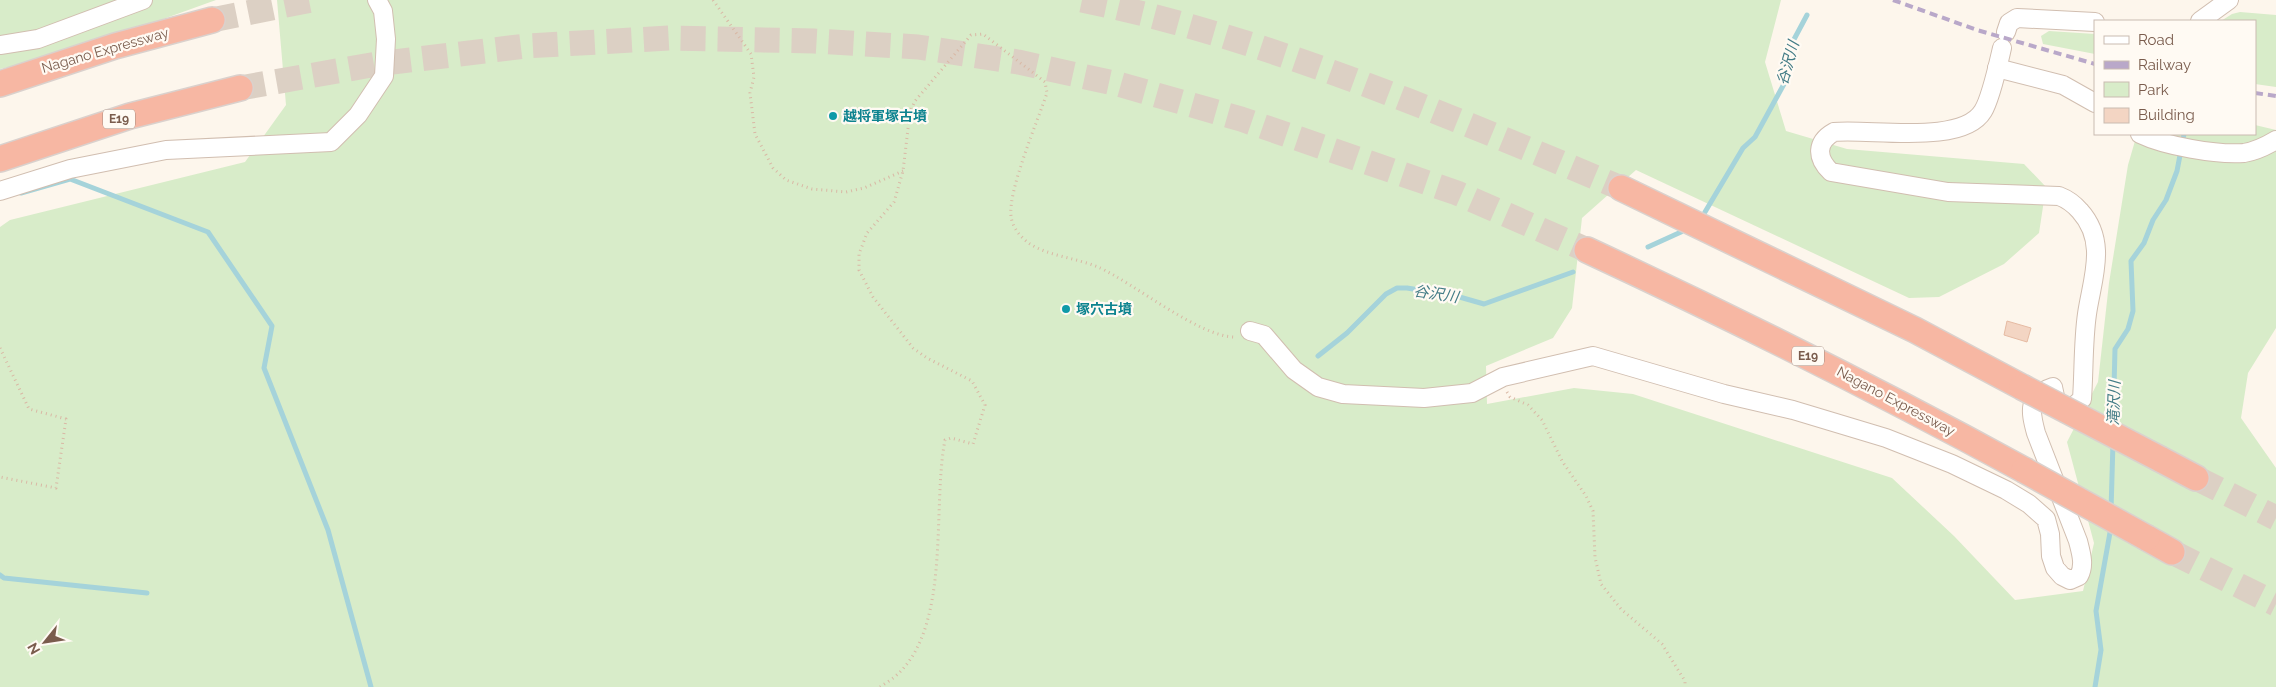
<svg xmlns="http://www.w3.org/2000/svg" width="2276" height="687" font-family="Raleway,'Noto Sans JP',sans-serif">
  <style>
    .green { fill: #d8ecc9 }
    .lines { fill: none; stroke-linecap: round; stroke-linejoin: round }
    .stream { stroke: #a5d3da; stroke-width: 5 }
    .building { fill: #f3d5c3; stroke: #e6bba3 }
    .highway-tunnel { stroke: #dcd0c4; stroke-width: 25; stroke-dasharray: 25 12; stroke-linecap: butt }
    .minor-casing { stroke: #d1beb0; stroke-width: 20 }
    .highway-casing { stroke: #dad1cd; stroke-width: 28 }
    .path { stroke: #d9b8a5; stroke-width: 3; stroke-dasharray: 1 4; stroke-linecap: butt }
    .minor { stroke: #fff; stroke-width: 18 }
    .highway { stroke: #f7b7a3; stroke-width: 25 }
    .rail { stroke: #b9a8c9; stroke-width: 4; stroke-dasharray: 8 5; stroke-linecap: butt }
    .highway-bridge-casing { stroke: #dad1cd; stroke-width: 28; stroke-linecap: butt }
    .highway-bridge { stroke: #f7b7a3; stroke-width: 25 }
    .culture-dot { fill: #0f9aa8; stroke: #fffaf3; stroke-width: 2 }
    .labels { text-anchor: middle; dominant-baseline: central; stroke-width: 4.5; stroke-linejoin: round; paint-order: stroke }
    .shield { fill: #fffaf3; stroke: #a28b7f; stroke-width: 1 }
    .shield-label { font-size: 12px; font-weight: bold; fill: #7a5c4d }
    .street-label { font-size: 14px; fill: #7a5c4d; stroke: #fffaf3 }
    .culture-label { font-size: 14px; font-weight: bold; fill: #0d838f; stroke: #fffaf3; text-anchor: start }
    .water-label { font-size: 15px; font-style: italic; fill: #437c86; stroke: #fffaf3 }
  </style>
  <rect width="100%" height="100%" fill="#fdf6ec"/>
  <g class="green">
    <path d="M0,0h216l-147,53 -69,16z"/>
    <path d="M277,0h1504l-16,62 21,69 61,18 177,15 22,23 -7,46 -35,31 -65,33 -30,1 -273,-128 -54,48 -10,90 -19,30 -67,28 1,38 87,-16 59,6 259,84 62,58 61,64 68,-9 11,-48 -27,-101 31,-60 11,-99 19,-118 9,-31h118v-9l21,5v198l-28,45 -7,45 35,50v219h-2276v-460l10,-7 235,-58 41,-57z"/>
    <path d="M2240,12l36,3v72l-21,-3v-63h-34l11,-7z"/>
    <path d="M2049,31l46,3v20l-52,-10 -2,-8z"/>
  </g>
  <g class="lines">
    <g class="stream">
      <path d="M21,193l49,-14 138,53 64,94 -8,42 64,162 43,157"/>
      <path d="M1705,212l38,-64 12,-11 29,-53 7,-39 16,-30"/>
      <path d="M1648,247l33,-15"/>
      <path d="M1318,356l29,-23 39,-39 11,-6h10l49,8 28,8 89,-32"/>
      <path d="M2113,426l2,-77 13,-20 5,-18 -2,-50 13,-18 9,-23 13,-20 11,-29 7,-37"/>
      <path d="M2111,511l2,-69"/>
      <path d="M0,575l4,3 143,15"/>
      <path d="M2095,687l6,-37 -5,-39 15,-84"/>
    </g>
  </g>
  <path class="building" d="M2007,321l24,7 -4,14 -23,-7z"/>
  <g class="lines">
    <g class="highway-tunnel">
      <path d="M1082,0c187,38 364,115 539,188"/>
      <path d="M212,20l99,-20"/>
      <path d="M240,88l137,-24 149,-18 143,-8 145,3 104,6 100,15 100,22 123,35 216,74 130,57"/>
      <path d="M2196,478l80,40"/>
      <path d="M2172,552l104,52"/>
    </g>
    <g class="minor-casing">
      <g id="minor">
        <path d="M2200,21l29,-21"/>
        <path d="M2006,32l3,-9 8,-5 78,4"/>
        <path d="M0,45l38,-6 105,-39"/>
        <path d="M1997,68l66,17 32,18"/>
        <path d="M2140,134c25,12 76,21 104,19 12,-2 22,-7 32,-13"/>
        <path d="M0,191l70,-22 96,-19 165,-8 27,-27 26,-39 2,-37 -3,-28 -6,-11"/>
        <path d="M1250,331l14,4 30,35 24,17 25,7 81,4 48,-5 31,-16 90,-21 131,38 69,16 93,28 66,26 54,26 23,14 17,15 4,15 1,22 4,12 7,8 8,4 9,-4c6,-11 2,-23 -1,-35l-42,-108c-6,-22 -9,-37 17,-46l3,14 7,6 11,-1 8,-7c2,-28 1,-57 5,-85 5,-35 21,-72 -7,-103 -6,-7 -13,-12 -21,-15l-111,-4 -117,-20c-15,-14 -15,-30 3,-40 35,-4 128,14 149,-21 8,-13 15,-46 19,-63"/>
      </g>
    </g>
    <g class="highway-casing">
      <g id="highway">
        <path d="M0,84l115,-38 97,-26"/>
        <path d="M0,159l130,-43 110,-28"/>
        <path d="M1621,188l294,142 107,57"/>
        <path d="M1587,250c148,69 294,142 437,220"/>
        <path d="M2160,459l36,19"/>
        <path d="M2147,538l25,14"/>
      </g>
    </g>
    <g class="path">
      <path d="M713,0l38,54 3,23 -4,16 5,41 18,34 13,12 26,9 34,3 18,-4 39,-17"/>
      <path d="M0,348l29,61 37,10 -10,69 -56,-11"/>
      <path d="M1507,392l3,5 18,8 14,15 20,41 24,35 7,15 2,46 6,27 20,25 41,35 23,37v6"/>
      <path d="M880,687c6,-4 14,-9 19,-14 52,-51 33,-166 46,-233l6,-2 22,6 12,-39 -13,-24 -45,-23 -14,-10 -40,-51 -14,-27v-16l8,-21 27,-31 9,-31 7,-59 5,-11 56,-66 12,-1 62,48 2,11c-9,27 -39,97 -36,123 1,11 10,22 19,28 19,12 46,14 68,23 36,16 101,70 137,70"/>
    </g>
    <use href="#minor" class="minor"/>
    <use href="#highway" class="highway"/>
    <g class="rail">
      <path d="M1893,0l84,30 118,34"/>
      <path d="M2255,93l21,3"/>
    </g>
    <g class="highway-bridge-casing">
      <g id="highway-bridge">
        <path d="M2022,387l138,72"/>
        <path d="M2024,470l123,68"/>
      </g>
    </g>
    <use href="#highway-bridge" class="highway-bridge"/>
  </g>
  <g class="culture-dot">
    <circle cx="833" cy="116" r="5"/>
    <circle cx="1066" cy="309" r="5"/>
  </g>
  <g class="labels">
    <g class="shield">
      <rect x="103" y="109.5" width="32" height="19" rx="4"/>
      <rect x="1792" y="346.5" width="32" height="19" rx="4"/>
    </g>
    <g class="shield-label">
      <text x="119" y="119">E19</text>
      <text x="1808" y="356">E19</text>
    </g>
    <g class="street-label">
      <text transform="translate(105 50) rotate(-16)">Nagano Expressway</text>
      <text transform="translate(1896 401) rotate(28)">Nagano Expressway</text>
    </g>
    <g class="culture-label">
      <text x="843" y="116">越将軍塚古墳</text>
      <text x="1076" y="309">塚穴古墳</text>
    </g>
    <g class="water-label">
      <text transform="translate(1788 63) rotate(-74)">谷沢川</text>
      <text transform="translate(1436 294) rotate(9)">谷沢川</text>
      <text transform="translate(2114 403) rotate(-88)">滝沢川</text>
    </g>
  </g>
  <rect x="2094" y="20" width="162" height="115" fill="#fffaf3" stroke="#cabbb1"/>
  <rect x="2104" y="36" width="25" height="8" fill="#ffffff" stroke="#cabbb1"/>
  <text x="2138" y="45" font-size="15" fill="#7a5c4d">Road</text>
  <rect x="2104" y="61" width="25" height="8" fill="#b9a8c9" stroke="#cabbb1"/>
  <text x="2138" y="70" font-size="15" fill="#7a5c4d">Railway</text>
  <rect x="2104" y="82" width="25" height="15" fill="#d8ecc9" stroke="#cabbb1"/>
  <text x="2138" y="95" font-size="15" fill="#7a5c4d">Park</text>
  <rect x="2104" y="108" width="25" height="15" fill="#f3d5c3" stroke="#cabbb1"/>
  <text x="2138" y="120" font-size="15" fill="#7a5c4d">Building</text>
  <g transform="translate(45 642) rotate(240)" stroke="#fffaf3" stroke-width="4" paint-order="stroke">
  <path d="M0-4L9 19L0 12L-9 19Z" fill="#7a5c4d"/>
  <text y="-8" font-size="14" font-weight="bold" text-anchor="middle" fill="#7a5c4d">N</text>
  </g>
</svg>
